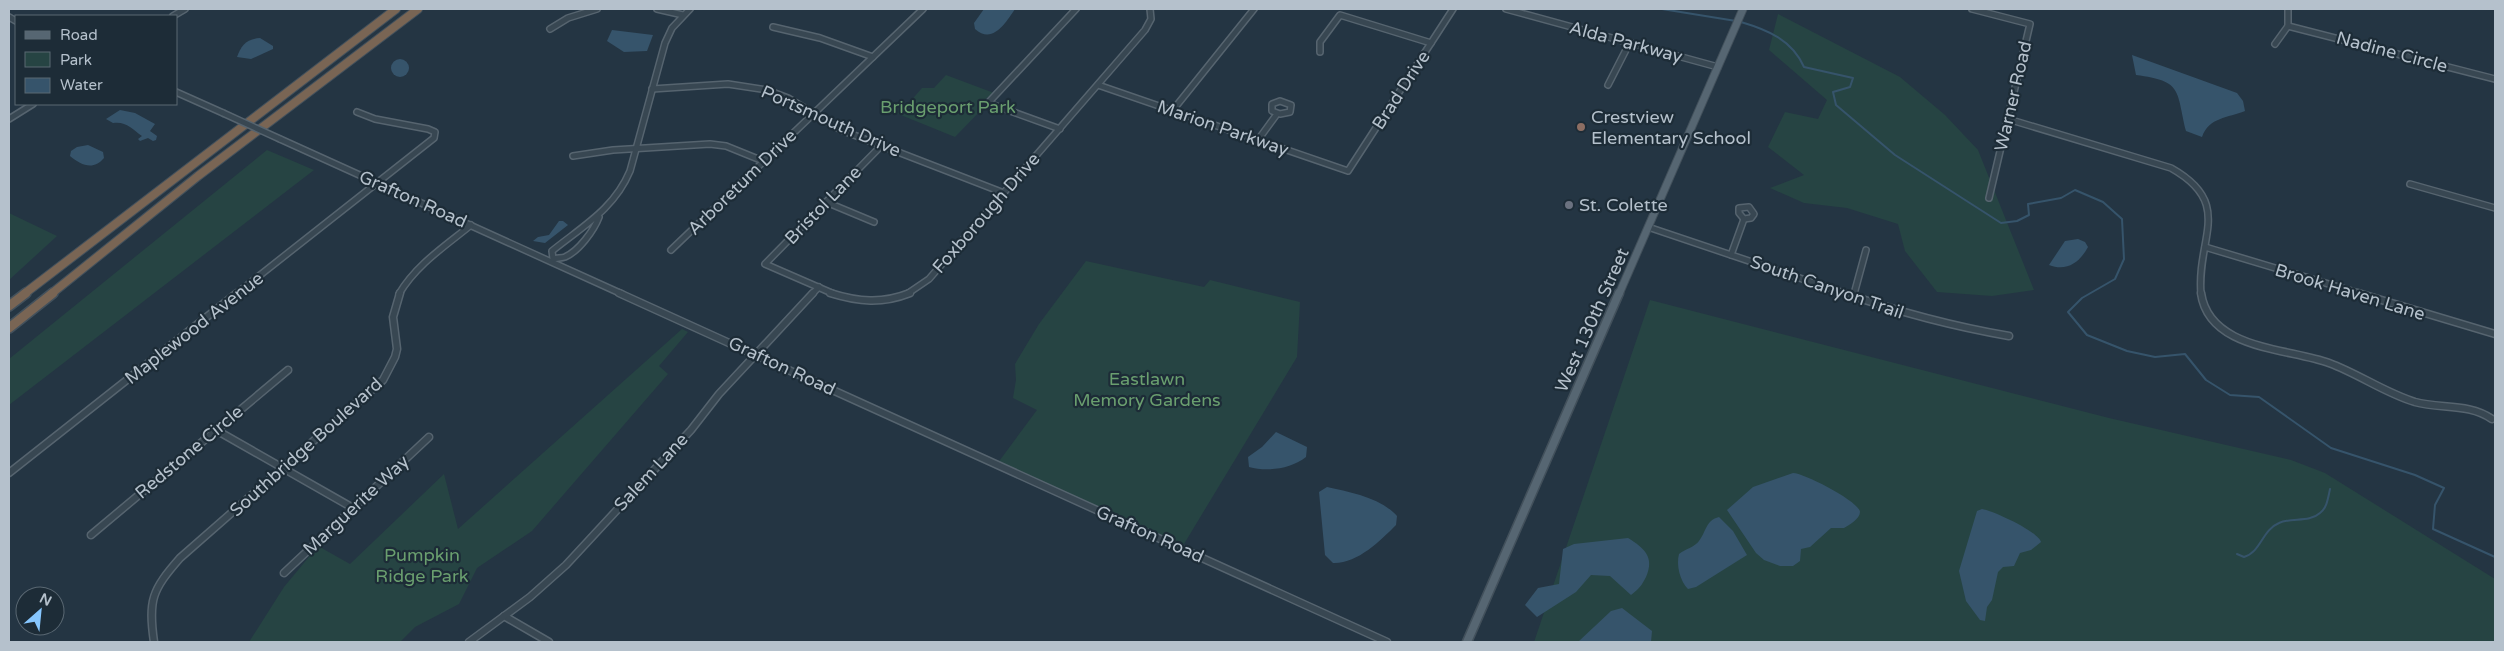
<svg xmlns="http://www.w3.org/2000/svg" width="2504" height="651" font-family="'Varela Round',sans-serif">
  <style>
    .green { fill: #264443 }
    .water { fill: #36546b }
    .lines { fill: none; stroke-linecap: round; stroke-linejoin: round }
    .stream { stroke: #36546b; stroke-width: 2 }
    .minor-far1-casing { stroke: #56646f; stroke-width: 8 }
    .minor-casing { stroke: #56646f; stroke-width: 9 }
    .major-far1-casing { stroke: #42505b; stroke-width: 9 }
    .major-casing { stroke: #42505b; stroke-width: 11 }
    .highway-far1-casing { stroke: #43515c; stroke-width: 10 }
    .highway-casing { stroke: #43515c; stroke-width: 12 }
    .minor-far1 { stroke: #384752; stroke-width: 5 }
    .minor { stroke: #384752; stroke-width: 6 }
    .major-far1 { stroke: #566672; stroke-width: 7 }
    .major { stroke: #566672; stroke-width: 8 }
    .highway-far1 { stroke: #796554; stroke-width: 8 }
    .highway { stroke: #796554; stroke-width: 9 }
    .minor-bridge-casing { stroke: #56646f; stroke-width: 8; stroke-linecap: butt }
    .minor-bridge { stroke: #384752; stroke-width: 5 }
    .education-dot { fill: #8d6e63; stroke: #1d2c37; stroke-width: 2 }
    .worship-dot { fill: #6b7280; stroke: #1d2c37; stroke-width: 2 }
    .labels { text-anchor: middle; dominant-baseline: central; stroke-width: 4.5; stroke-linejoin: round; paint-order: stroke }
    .street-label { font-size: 18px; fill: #b5c1cc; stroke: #1d2c37 }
    .park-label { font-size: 18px; fill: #6a9f6f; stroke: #1d2c37 }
    .poi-label { font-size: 18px; fill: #b5c1cc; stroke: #1d2c37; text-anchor: start }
  </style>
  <rect width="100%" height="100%" fill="#243543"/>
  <g class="green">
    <path d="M1778,14l122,63 45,38 33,35 56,140 -42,6 -55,-4 -32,-41 -7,-27 -51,-16 -43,-5 -34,-15 34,-13 -36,-28 17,-35 33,7 9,-19 -58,-50z"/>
    <path d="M946,75l48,18 -12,8 -1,3 3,3 -29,30 -64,-26 -6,-6 9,-3 15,1 13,-15h12z"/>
    <path d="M267,150l47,20 -305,235v-46z"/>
    <path d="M9,213l48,23 -48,44v-68z"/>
    <path d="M1086,261l118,26 6,-7 90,22 -3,55 -116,192 -184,-85 40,-54 -24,-12 3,-18 -1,-16 24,-40z"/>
    <path d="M1650,300l459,118 182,42 34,13 170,106v63h-961z"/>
    <path d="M682,329l6,3 -29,34 9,8 -136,157 -55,37 -18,36 -44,23 -15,15h-151l35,-55 34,-41 32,18 94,-90 14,55z"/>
  </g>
  <g class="water">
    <path d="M984,9h31c-9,13 -22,36 -40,20l-1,-6z"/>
    <path d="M612,30l41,5 -6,16 -23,1 -17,-11z"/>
    <path d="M260,38l13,8v3l-22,10 -14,-2c4,-11 9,-18 23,-19z"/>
    <path d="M2132,55l105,38 6,8 2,10c-17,7 -36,6 -43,26l-16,-6c-10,-41 -3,-50 -50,-56z"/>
    <circle cx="400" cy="68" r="9"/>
    <path d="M120,110l15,3 20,11 -5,7 7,5 -1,4 -3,1 -5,-3 -8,3 -2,-2 4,-3c-10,-7 -16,-15 -29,-13l-7,-4z"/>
    <path d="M88,145l15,7 1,6c-11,13 -23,7 -34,-2l1,-5 6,-4z"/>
    <path d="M559,221h4l5,4 -23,18 -12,-2 5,-4 11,-2z"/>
    <path d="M2078,239l7,3 3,5c-8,15 -21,25 -39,18l16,-24z"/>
    <path d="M1276,432l31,15 -1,10c-15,12 -39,15 -57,10l-1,-10 14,-10z"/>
    <path d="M1793,473c11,0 67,29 67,39 0,7 -11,13 -16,16h-13l-21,19 -9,2 -1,12 -7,5h-13l-16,-6 -8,-7 -29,-43 26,-23z"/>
    <path d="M1327,487c23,5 54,11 70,29l-1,9c-16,16 -39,39 -63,38l-8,-8 -6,-63z"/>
    <path d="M1982,509c12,2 57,23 59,33l-10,8 -11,3 -6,13 -11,1 -5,5 -6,28 -5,7 -2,14 -5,-1 -14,-19 -7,-30 18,-60z"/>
    <path d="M1719,517l14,14 14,24 -51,32 -8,2c-8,-8 -12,-24 -9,-35 6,-5 16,-7 20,-13 7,-9 7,-21 20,-24z"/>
    <path d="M1628,538c16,10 27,19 18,39 -4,8 -7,12 -15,18l-21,-19 -19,-1 -15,17 -39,25 -12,-12 13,-17 21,-4 4,-35 11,-5z"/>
    <path d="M1622,608l30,23 -1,11h-73l33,-31z"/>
  </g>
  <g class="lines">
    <g class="stream">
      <path d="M1662,9l74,12"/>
      <path d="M1741,22c27,8 51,18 63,45l49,11 -3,9 -17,5 3,13 59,50 106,68 16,-2 12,-6 -1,-11 33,-6 14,-8 28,12 19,17 2,40 -9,20 -33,19 -14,14 19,23 40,16 28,6 30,-3 21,26 24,15 29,2 72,51 84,27 29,13 -9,17 -2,24 62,28"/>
      <path d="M2237,554l7,3c17,-5 18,-27 35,-34 13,-6 30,0 41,-10 7,-5 8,-15 10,-24"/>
    </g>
    <g class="minor-far1-casing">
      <g id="minor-far1">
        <path d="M657,9l26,6"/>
        <path d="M1506,9l212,58"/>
        <path d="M1972,9l58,15 -41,174"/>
        <path d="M173,16l12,-7"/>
        <path d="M9,17l7,4"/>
        <path d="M2288,26l207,53"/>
        <path d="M773,27l47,11 53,19"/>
        <path d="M550,29l18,-11 29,-9"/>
        <path d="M2275,44l13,-18v-17"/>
        <path d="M1320,52v-10l20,-27 91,28"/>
        <path d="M1098,85l250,86 105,-162"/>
        <path d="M1608,85l22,-43"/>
        <path d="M652,89l76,-5 39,6 21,8 53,32 163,63"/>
        <path d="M176,92l47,21"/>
        <path d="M1280,101l11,4 -1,7 -10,2 -8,-3v-7z"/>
        <path d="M1173,110l81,-101"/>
        <path d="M9,119l24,-15"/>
        <path d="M2008,119l163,49c64,36 25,70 30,126"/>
        <path d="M1060,129l-72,-26 88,-94"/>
        <path d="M280,139l342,155"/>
        <path d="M1258,140l19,-26"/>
        <path d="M573,156l40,-6 97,-6 16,2 37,15"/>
        <path d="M2410,184l85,24"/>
        <path d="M826,202l48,20"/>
        <path d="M1749,207l5,7 -3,4 -7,1 -5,-6v-5z"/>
        <path d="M599,217c-5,13 -20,34 -34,40 -3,1 -8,1 -12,2l-1,-8c31,-25 62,-42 78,-80l35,-128 7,-15 18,-19"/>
        <path d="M1648,227l199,67"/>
        <path d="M2205,247l157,47"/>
        <path d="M671,250l252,-241"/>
        <path d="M1731,255l13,-36"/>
        <path d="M236,294l198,-156 1,-6 -7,-3 -53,-10 -18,-7"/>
        <path d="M399,294c17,-29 46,-48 72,-69"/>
        <path d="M812,294l7,-7"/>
        <path d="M834,294l-69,-30 116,-118"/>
        <path d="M907,294l22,-15 216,-249 6,-11 -1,-10"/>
        <path d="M1854,294l12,-44"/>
      </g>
    </g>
    <g class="minor-casing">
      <g id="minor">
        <path d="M619,293l768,349"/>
        <path d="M830,293c29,9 52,11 80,0"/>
        <path d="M1844,293c55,19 107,33 165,43"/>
        <path d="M2201,293c8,57 87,55 128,70 30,11 56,30 86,39 26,7 54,1 77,17"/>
        <path d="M2358,293l137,41"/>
        <path d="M1853,296l1,-3"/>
        <path d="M216,430l137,78"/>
        <path d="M9,473l228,-180"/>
        <path d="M91,535l197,-165"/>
        <path d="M284,573l145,-136"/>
        <path d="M504,616l45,26"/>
        <path d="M154,642c-6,-42 -2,-52 26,-84l203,-178 12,-23 2,-8 -4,-32 7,-24"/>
        <path d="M469,642l61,-45 36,-32 125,-135 28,-36 94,-101"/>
      </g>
    </g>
    <g class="major-far1-casing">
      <path id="major-far1" d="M1619,294l124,-285"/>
    </g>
    <g class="major-casing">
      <path id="major" d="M1467,642l152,-349"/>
    </g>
    <g class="highway-far1-casing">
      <g id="highway-far1">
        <path d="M24,294l372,-285"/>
        <path d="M51,294l147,-118 220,-167"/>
      </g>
    </g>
    <g class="highway-casing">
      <g id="highway">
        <path d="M9,306l17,-13"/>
        <path d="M9,328l44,-35"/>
      </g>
    </g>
    <use href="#minor-far1" class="minor-far1"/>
    <use href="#minor" class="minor"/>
    <use href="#major-far1" class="major-far1"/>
    <use href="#major" class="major"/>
    <use href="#highway-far1" class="highway-far1"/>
    <use href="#highway" class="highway"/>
    <g class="minor-bridge-casing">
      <path id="minor-bridge" d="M223,113l57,26"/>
    </g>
    <use href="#minor-bridge" class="minor-bridge"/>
  </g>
  <circle class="education-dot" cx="1581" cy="127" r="5"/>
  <circle class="worship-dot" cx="1569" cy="205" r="5"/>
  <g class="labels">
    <g class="street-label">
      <text transform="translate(1626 42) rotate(15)">Alda Parkway</text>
      <text transform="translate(2392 52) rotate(15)">Nadine Circle</text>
      <text transform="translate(1401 90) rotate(-57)">Brad Drive</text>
      <text transform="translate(2013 96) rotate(-77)">Warner Road</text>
      <text transform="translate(831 121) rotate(24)">Portsmouth Drive</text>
      <text transform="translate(1223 128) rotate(19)">Marion Parkway</text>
      <text transform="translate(742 182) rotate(-44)">Arboretum Drive</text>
      <text transform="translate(413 199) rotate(24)">Grafton Road</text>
      <text transform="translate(823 205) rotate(-46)">Bristol Lane</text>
      <text transform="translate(986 213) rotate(-49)">Foxborough Drive</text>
      <text transform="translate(1827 287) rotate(19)">South Canyon Trail</text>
      <text transform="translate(2350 292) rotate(17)">Brook Haven Lane</text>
      <text transform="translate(1592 320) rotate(-66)">West 130th Street</text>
      <text transform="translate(194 328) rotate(-38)">Maplewood Avenue</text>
      <text transform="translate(782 366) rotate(25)">Grafton Road</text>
      <text transform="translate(306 447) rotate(-42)">Southbridge Boulevard</text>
      <text transform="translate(189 452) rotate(-40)">Redstone Circle</text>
      <text transform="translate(651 472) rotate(-47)">Salem Lane</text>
      <text transform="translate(356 505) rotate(-43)">Marguerite Way</text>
      <text transform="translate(1150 534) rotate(24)">Grafton Road</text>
    </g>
    <g class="park-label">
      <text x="948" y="107">Bridgeport Park</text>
      <text x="1147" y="379">Eastlawn<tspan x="1147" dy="21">Memory Gardens</tspan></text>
      <text x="422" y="555">Pumpkin<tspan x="422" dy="21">Ridge Park</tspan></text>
    </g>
    <g class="poi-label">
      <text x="1591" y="117">Crestview<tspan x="1591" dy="21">Elementary School</tspan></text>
      <text x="1579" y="205">St. Colette</text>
    </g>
  </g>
  <rect width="2504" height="651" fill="none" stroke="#b5c1cc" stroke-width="20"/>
  <rect x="15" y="15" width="162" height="90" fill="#1d2c37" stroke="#5a6873"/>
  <rect x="25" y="31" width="25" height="8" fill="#566672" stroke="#5a6873"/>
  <text x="60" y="40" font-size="15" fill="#b5c1cc">Road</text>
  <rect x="25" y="52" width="25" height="15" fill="#264443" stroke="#5a6873"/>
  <text x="60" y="65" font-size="15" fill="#b5c1cc">Park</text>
  <rect x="25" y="78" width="25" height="15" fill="#36546b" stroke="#5a6873"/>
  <text x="60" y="90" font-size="15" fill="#b5c1cc">Water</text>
  <g transform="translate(40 611) rotate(27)"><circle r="24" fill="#1d2c37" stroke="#5a6873"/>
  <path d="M0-4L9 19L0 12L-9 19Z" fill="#87c7ff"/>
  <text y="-8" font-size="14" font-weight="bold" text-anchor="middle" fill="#b5c1cc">N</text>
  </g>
</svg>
